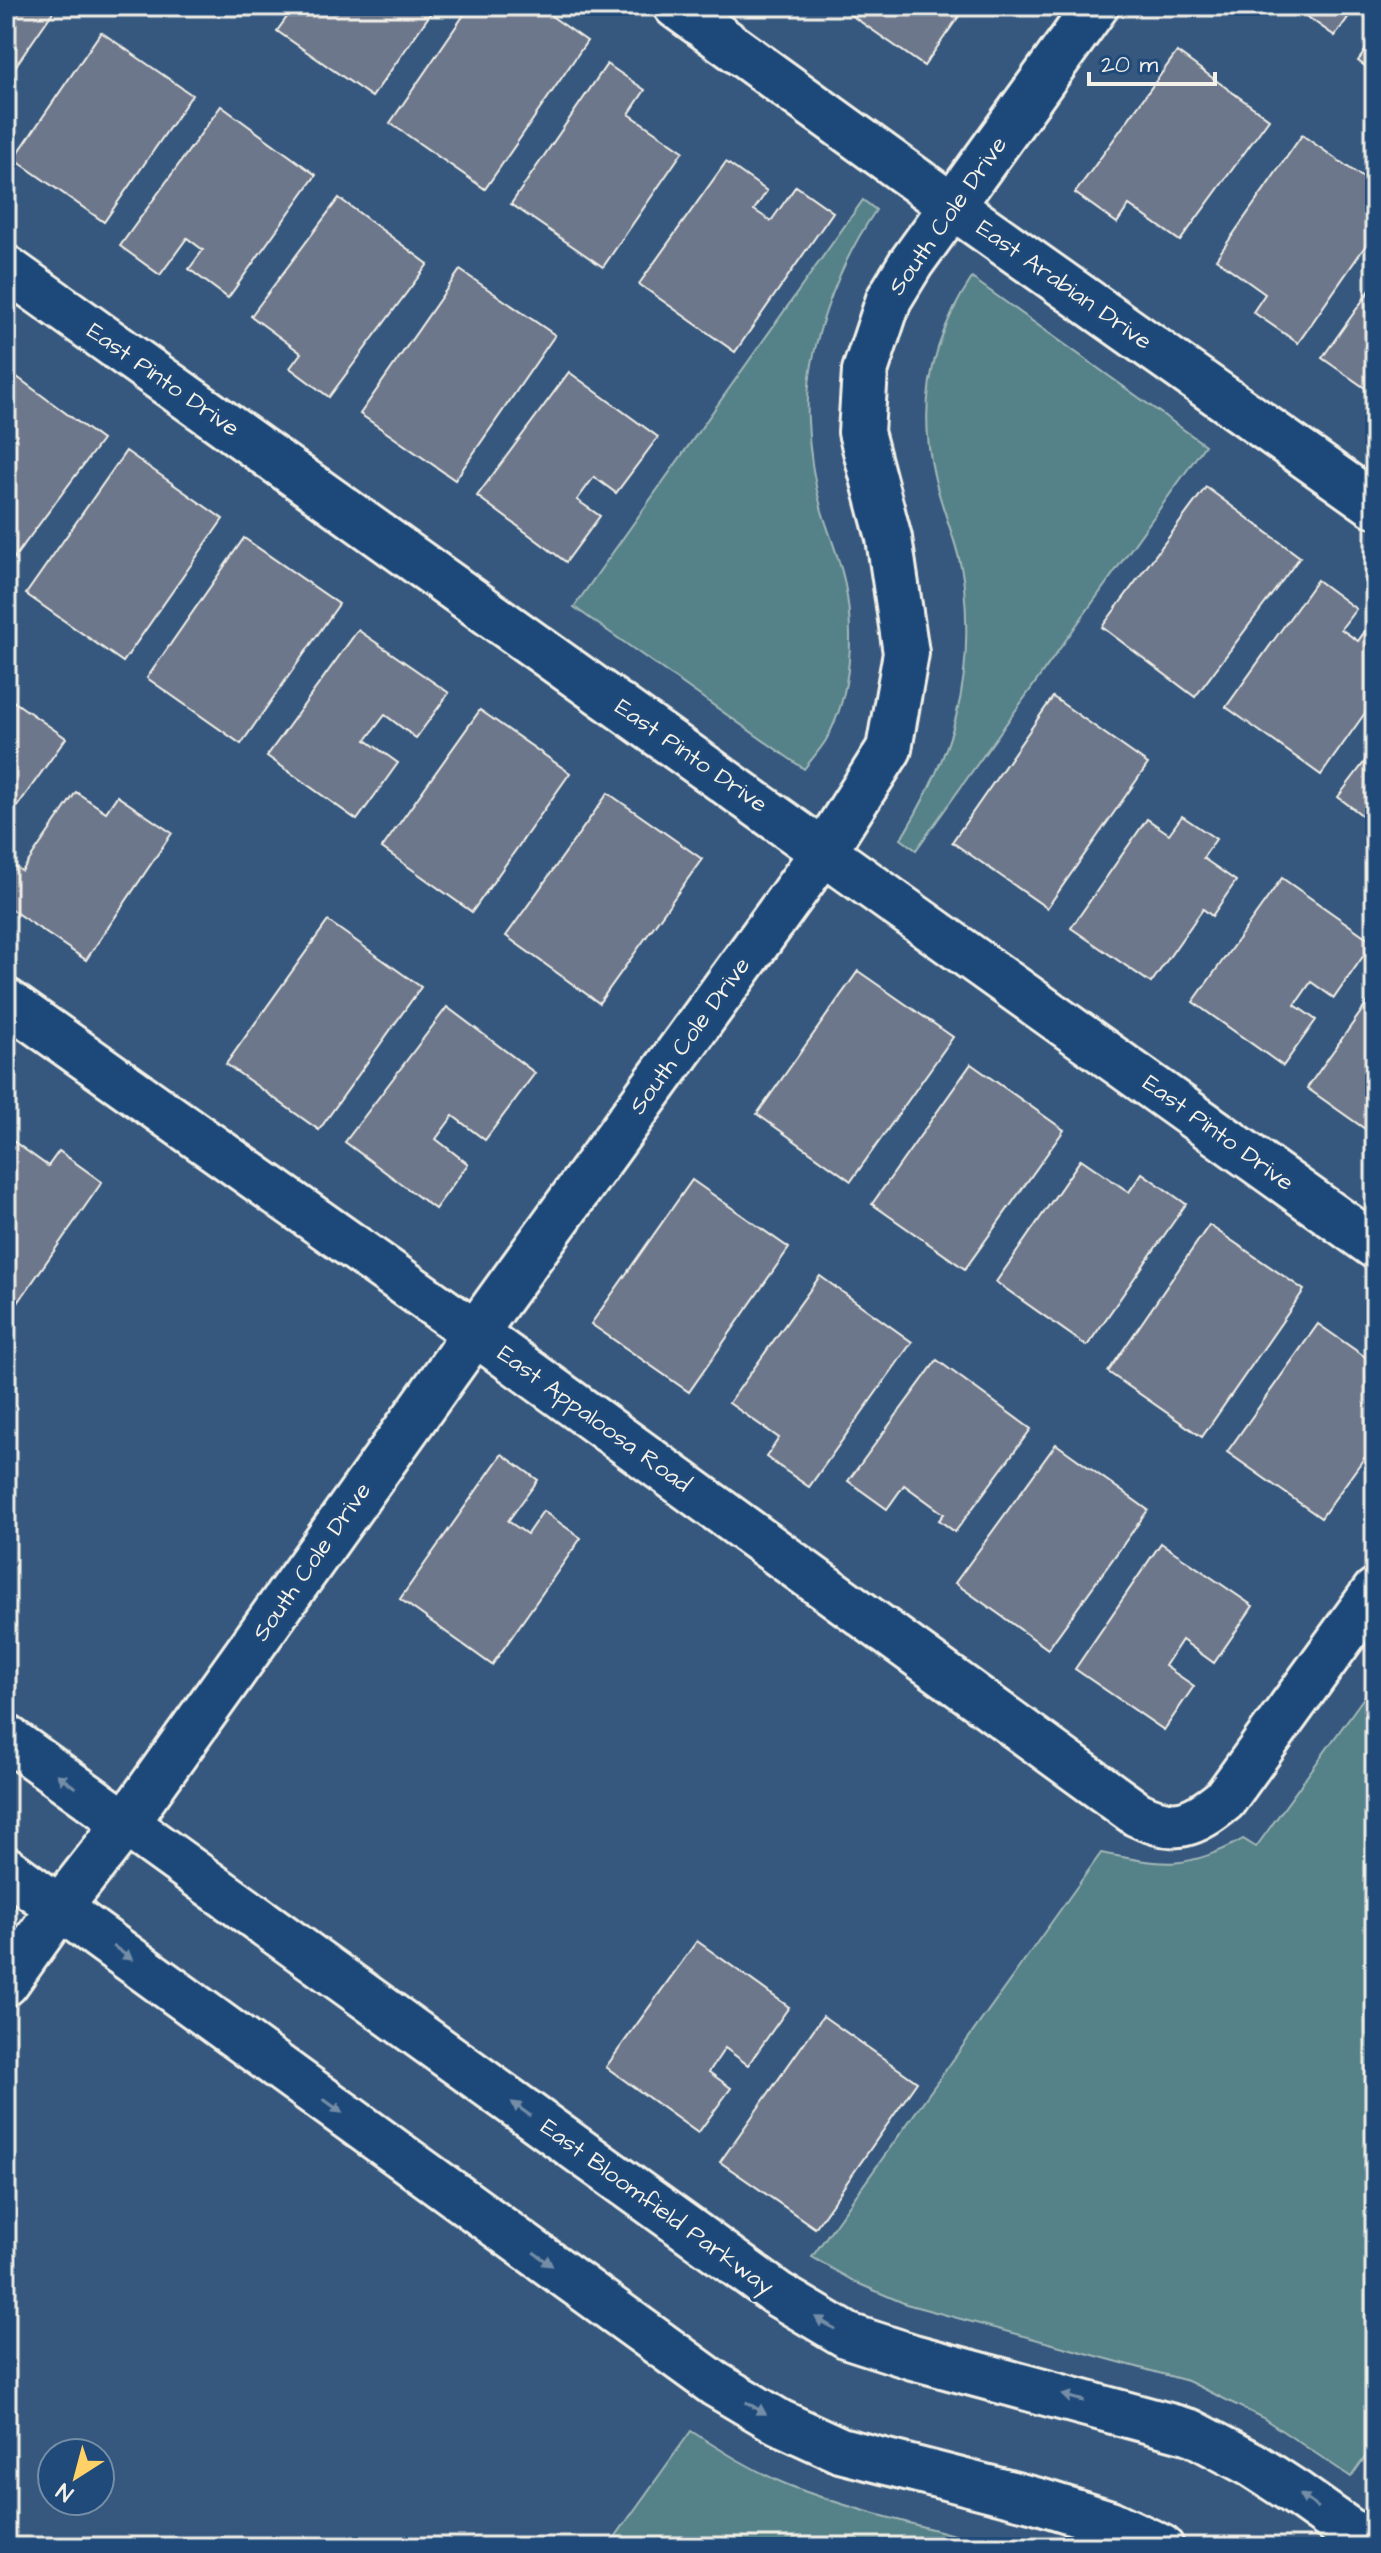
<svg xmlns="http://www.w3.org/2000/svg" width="1381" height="2553" font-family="'Architects Daughter',sans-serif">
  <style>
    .green { fill: #548189; stroke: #a4b9b8; stroke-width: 2 }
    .building { fill: #6d778c; stroke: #f4f1e8; stroke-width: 2 }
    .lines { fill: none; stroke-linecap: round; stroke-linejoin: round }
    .minor-casing { stroke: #f4f1e8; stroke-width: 50 }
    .minor { stroke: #1f4a7a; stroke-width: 44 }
    .oneway { fill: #748da6 }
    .labels { text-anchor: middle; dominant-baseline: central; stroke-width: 7; stroke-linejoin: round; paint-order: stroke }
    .street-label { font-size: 24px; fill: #f4f1e8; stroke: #1f4a7a }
  </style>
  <rect width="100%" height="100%" fill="#36587f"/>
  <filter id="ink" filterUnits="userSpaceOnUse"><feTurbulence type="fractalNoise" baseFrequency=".0125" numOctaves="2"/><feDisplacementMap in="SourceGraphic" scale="16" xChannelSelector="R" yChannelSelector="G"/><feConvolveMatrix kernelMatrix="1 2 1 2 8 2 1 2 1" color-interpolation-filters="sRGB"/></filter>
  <g filter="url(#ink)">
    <g class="green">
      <path d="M863,200l13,10c-38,55 -72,142 -68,211 1,29 6,61 14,90 7,23 17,46 22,69 11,51 8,114 -18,160 -6,10 -15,20 -22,29l-230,-162z"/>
      <path d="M972,278l233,167 -289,405 -15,-11c52,-86 73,-152 63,-253 -4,-39 -22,-74 -30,-111 -17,-72 -2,-137 38,-197z"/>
      <path d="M1375,1682v761l-24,34 -88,-59 -75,-37 -282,-77 -49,-21 -45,-26 289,-404c62,12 85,18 142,-14l13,8z"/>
      <path d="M691,2431c31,20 63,40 97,54 68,27 142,43 213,62h-393z"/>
    </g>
    <g class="building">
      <path d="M6,6h51l-51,74z"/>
      <path d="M295,6h141l-64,91 -95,-66z"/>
      <path d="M470,6h67l50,35 -102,148 -95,-66z"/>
      <path d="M838,6h128l-42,60z"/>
      <path d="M1292,6h64l-21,30z"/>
      <path d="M101,32l91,63 -88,127 -90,-63z"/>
      <path d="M1375,37v36l-17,-12z"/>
      <path d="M1177,52l92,67 -89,122 -51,-36 -12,18 -42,-30z"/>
      <path d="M607,64l38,26 -16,24 54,37 -80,116 -92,-63z"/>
      <path d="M221,106l95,69 -88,123 -39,-29 14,-19 -16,-12 -27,37 -40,-29z"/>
      <path d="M1302,135l73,51v46l-77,111 -45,-31 12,-18 -49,-35z"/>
      <path d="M726,162l41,29 -13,19 17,11 25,-35 37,26 -98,140 -96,-68z"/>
      <path d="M339,198l89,66 -99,133 -39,-29 11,-15 -50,-37z"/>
      <path d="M460,270l95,65 -100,145 -95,-66z"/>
      <path d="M1375,283v112l-53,-37z"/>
      <path d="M569,372l89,65 -42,56 -22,-16 -17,23 23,16 -34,46 -89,-66z"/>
      <path d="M13,374l89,66 -91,122 -5,-4v-174z"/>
      <path d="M126,451l97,68 -100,143 -97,-68z"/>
      <path d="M1206,487l94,70 -105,140 -93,-70z"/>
      <path d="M244,538l95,66 -98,140 -94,-66z"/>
      <path d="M1317,580l39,29 -15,20 17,12 17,-24v82l-54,76 -95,-68z"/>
      <path d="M358,630l91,63 -33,45 -31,-23 -19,25 32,23 -41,57 -90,-64z"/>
      <path d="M6,696l60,42 -60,84z"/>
      <path d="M1053,697l95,67 -101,144 -95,-66z"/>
      <path d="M480,710l90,63 -98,139 -90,-64z"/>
      <path d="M1375,748v77l-37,-28z"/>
      <path d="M76,792l30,20 11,-16 55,37 -86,127 -80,-54v-33l6,-8 10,6z"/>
      <path d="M608,793l94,66 -103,144 -93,-67z"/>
      <path d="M1182,816l34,23 -13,19 33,23 -24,35 -9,-7 -52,74 -80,-55 76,-109 22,15z"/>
      <path d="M1282,878l91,64 -39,56 -23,-16 -16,23 21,15 -33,46 -90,-64z"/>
      <path d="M328,921l93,66 -102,143 -93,-66z"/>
      <path d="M858,971l95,66 -102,144 -94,-67z"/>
      <path d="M1375,992v144l-68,-48z"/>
      <path d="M447,1007l88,66 -50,67 -32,-24 -17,23 32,25 -33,45 -90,-67z"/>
      <path d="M971,1064l93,66 -99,139 -93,-65z"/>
      <path d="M6,1136l42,30 11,-15 43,31 -96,138z"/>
      <path d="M1081,1159l48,33 13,-19 44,31 -99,142 -91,-64z"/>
      <path d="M692,1180l97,68 -100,144 -98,-68z"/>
      <path d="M1209,1225l95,65 -102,147 -94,-65z"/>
      <path d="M820,1276l92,66 -103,145 -43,-30 13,-19 -50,-35z"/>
      <path d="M1318,1324l49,34 8,-11v96l-54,75 -94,-66z"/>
      <path d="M937,1360l94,69 -76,103 -16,-12 5,-6 -40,-29 -17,24 -39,-28z"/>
      <path d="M1056,1444l92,66 -100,139 -93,-66z"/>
      <path d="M502,1454l36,26 -30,41 19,13 16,-23 38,27 -89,127 -92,-66z"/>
      <path d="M1161,1543l92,63 -39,57 -32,-23 -17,26 29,20 -30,44 -89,-61z"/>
      <path d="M697,1941l92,66 -41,58 -23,-17 -16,24 22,16 -33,45 -92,-66z"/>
      <path d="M823,2016l94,66 -102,146 -95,-66z"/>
    </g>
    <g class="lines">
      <g class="minor-casing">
        <g id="minor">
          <path d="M676,6l276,200 423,299"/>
          <path d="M6,268l1369,978"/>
          <path d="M6,1001l469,332 662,481c38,19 56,11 87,-14l151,-209"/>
          <path d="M6,1737l773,558 69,41 65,21 278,75 62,33 43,28 76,54"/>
          <path d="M6,1869l709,515 64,38 61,28 199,51 71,22 51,24"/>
          <path d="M6,1983l54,-76 65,-83 350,-491 349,-482 65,-102 17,-96 -17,-115 -28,-106 4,-61 24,-72 22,-36 185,-257"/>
        </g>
      </g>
      <use href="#minor" class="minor"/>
    </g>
    <defs><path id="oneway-solid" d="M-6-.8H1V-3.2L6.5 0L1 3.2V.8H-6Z" transform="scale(2)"/></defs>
    <g class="oneway">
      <use href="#oneway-solid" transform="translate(66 1781) rotate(-144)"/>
      <use href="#oneway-solid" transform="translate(123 1953) rotate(36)"/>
      <use href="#oneway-solid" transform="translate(333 2106) rotate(36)"/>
      <use href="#oneway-solid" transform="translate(521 2109) rotate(-144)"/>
      <use href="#oneway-solid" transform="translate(543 2259) rotate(36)"/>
      <use href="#oneway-solid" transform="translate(825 2323) rotate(-149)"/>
      <use href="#oneway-solid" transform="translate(1073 2398) rotate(-165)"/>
      <use href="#oneway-solid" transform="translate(756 2408) rotate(31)"/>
      <use href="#oneway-solid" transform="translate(1309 2501) rotate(-144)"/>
    </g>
  </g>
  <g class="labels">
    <g class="street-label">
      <text transform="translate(948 216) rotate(-55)">South Cole Drive</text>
      <text transform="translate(1064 285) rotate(35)">East Arabian Drive</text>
      <text transform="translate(163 380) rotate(35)">East Pinto Drive</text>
      <text transform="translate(691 756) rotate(35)">East Pinto Drive</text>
      <text transform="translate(690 1036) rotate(-54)">South Cole Drive</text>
      <text transform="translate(1218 1133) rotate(36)">East Pinto Drive</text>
      <text transform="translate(594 1419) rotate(36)">East Appaloosa Road</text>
      <text transform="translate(312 1562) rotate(-55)">South Cole Drive</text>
      <text transform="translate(657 2207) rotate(36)">East Bloomfield Parkway</text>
    </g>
  </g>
  <rect width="1381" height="2553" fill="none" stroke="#1f4a7a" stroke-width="32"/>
  <rect x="16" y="16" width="1349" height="2521" fill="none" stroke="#f4f1e8" stroke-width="3" filter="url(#ink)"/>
  <g transform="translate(76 2477) rotate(216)"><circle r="38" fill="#1f4a7a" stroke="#748da6" stroke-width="2"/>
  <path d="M0-6L14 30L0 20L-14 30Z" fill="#ffd166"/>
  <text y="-12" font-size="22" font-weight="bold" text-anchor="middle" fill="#f4f1e8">N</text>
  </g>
  <path d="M1089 72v12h126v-12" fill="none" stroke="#f4f1e8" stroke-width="4"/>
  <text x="1101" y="72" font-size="24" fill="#f4f1e8" stroke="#1f4a7a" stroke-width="6" paint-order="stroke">20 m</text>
</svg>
